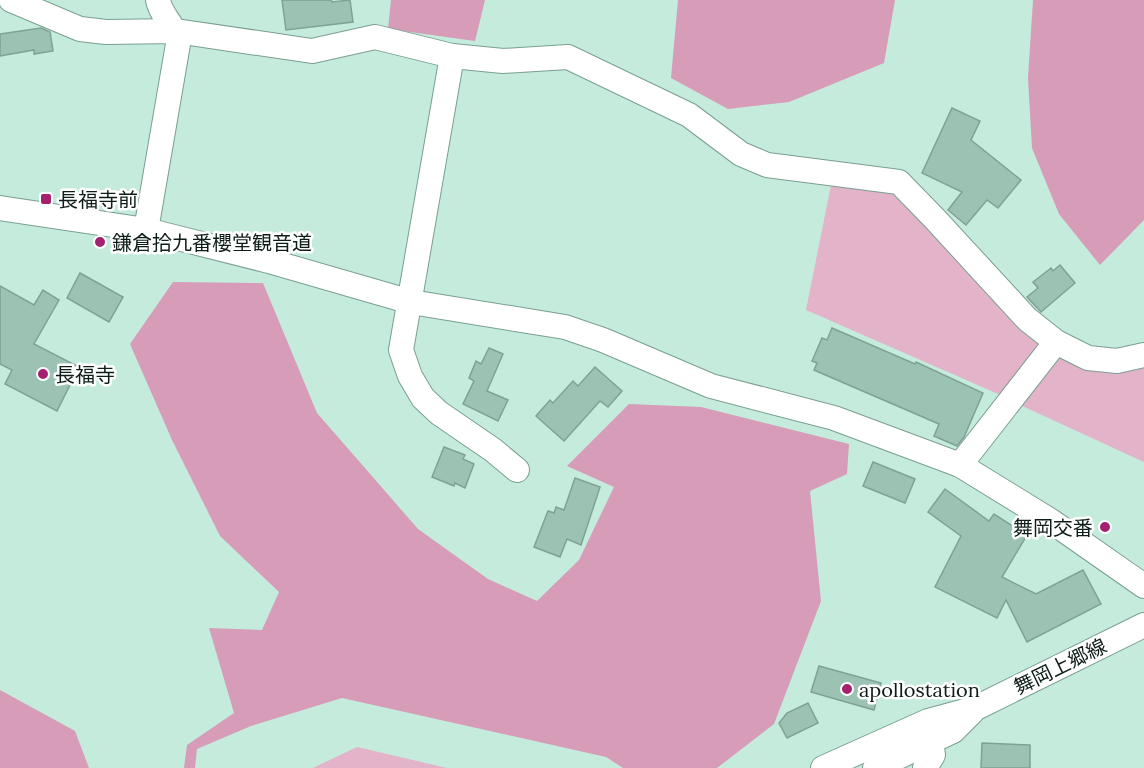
<svg xmlns="http://www.w3.org/2000/svg" width="1144" height="768" font-family="Lora,'Noto Sans JP',serif">
  <style>
    .green { fill: #e3b3c9 }
    .forest { fill: #d79cb8 }
    .building { fill: #9cc2b4; stroke: #7ea395; stroke-width: 1.5 }
    .lines { fill: none; stroke-linecap: round; stroke-linejoin: round }
    .minor-casing { stroke: #7a9f91; stroke-width: 26 }
    .minor { stroke: #fff; stroke-width: 24 }
    .poi-dot { fill: #a42170; stroke: #fff; stroke-width: 2 }
    .labels { text-anchor: middle; dominant-baseline: central; stroke-width: 5; stroke-linejoin: round; paint-order: stroke }
    .poi-label { font-size: 20px; fill: #0e1d18; stroke: #fff; text-anchor: start }
    .street-label { font-size: 20px; fill: #0e1d18; stroke: #fff }
  </style>
  <rect width="100%" height="100%" fill="#c4ebdc"/>
  <g class="green">
    <path d="M831,185l60,7 8,7 145,147 -39,51 -199,-87z"/>
    <path d="M1057,355l42,17 45,-9v99l-124,-57z"/>
    <path d="M357,747l90,21h-134z"/>
  </g>
  <g class="forest">
    <path d="M391,0h94l-10,41 -87,-12z"/>
    <path d="M678,0h217l-11,63 -95,39 -61,7 -57,-31z"/>
    <path d="M1033,0h111v220l-44,45 -41,-51 -27,-66 -4,-70z"/>
    <path d="M173,282l90,1 54,130 101,116 70,50 49,22 42,-41 35,-73 -47,-21 62,-62 72,3 148,37 -2,30 -37,17 11,110 -47,123 -57,44h-94l-17,-11 -264,-59 -91,28 -54,23 -2,19h-11l3,-23 47,-32 -25,-85 53,2 17,-38 -59,-56 -48,-96 -42,-96z"/>
    <path d="M0,690l75,41 14,37h-89z"/>
  </g>
  <g class="building">
    <path d="M282,0h49l1,2 18,-2 3,22 -67,8z"/>
    <path d="M41,28l9,4 3,19 -19,3v-4l-34,6v-22z"/>
    <path d="M952,108l28,13 -9,19 50,40 -23,28 -11,-8 -21,25 -18,-15 14,-18 -40,-19z"/>
    <path d="M1060,265l15,18 -34,29 -14,-15 11,-9 -5,-6 18,-14 2,3z"/>
    <path d="M80,273l43,24 -14,25 -42,-24z"/>
    <path d="M0,286l34,19 9,-15 16,10 -25,44 45,23 -22,44 -52,-27 7,-14 -12,-6z"/>
    <path d="M832,328l83,36 1,-2 67,31 -19,44 -7,9 -23,-10 5,-12 -125,-54 3,-7 -5,-2 10,-23 5,2z"/>
    <path d="M489,348l14,6 -16,37 21,9 -10,21 -35,-17 11,-23 -5,-3 7,-17 5,3z"/>
    <path d="M595,367l27,24 -14,16 -8,-6 -36,40 -28,-25 14,-16 3,3 20,-22 5,5z"/>
    <path d="M444,447l21,8 -2,4 11,5 -9,24 -10,-5 -1,3 -22,-9z"/>
    <path d="M873,462l42,17 -10,24 -42,-17z"/>
    <path d="M575,478l25,9 -19,58 -14,-6 -7,18 -26,-10 14,-36 6,2 2,-6 8,3z"/>
    <path d="M945,489l44,32 5,-7 33,21 -25,42 34,17 47,-24 18,34 -74,38 -21,-42 -9,18 -62,-31 26,-51 -33,-24z"/>
    <path d="M819,666l62,17 -7,27 -63,-18z"/>
    <path d="M808,703l10,20 -31,15 -8,-15 8,-10z"/>
    <path d="M982,743l48,2v23h-49z"/>
  </g>
  <g class="lines">
    <g class="minor-casing">
      <g id="minor">
        <path d="M11,0l69,29 26,3 70,-1 136,20 63,-14 77,19 51,5 65,-4 121,58 52,39 26,11 132,17 36,37 92,100 29,23 32,16 29,3 27,-6"/>
        <path d="M452,56l-51,294 9,26 13,22 16,15 54,37 24,20"/>
        <path d="M0,208l146,22 123,31 142,41 154,25 38,13 108,46 123,32 126,47 91,56 93,65"/>
        <path d="M146,230l32,-186c-3,-20 -17,-27 -20,-44"/>
        <path d="M960,465l96,-123"/>
        <path d="M823,768l105,-47 48,-13 168,-83"/>
        <path d="M875,768l78,-37 19,-19"/>
        <path d="M925,768l8,-13 -4,-25"/>
      </g>
    </g>
    <use href="#minor" class="minor"/>
  </g>
  <g class="poi-dot">
    <rect x="40" y="193" width="12" height="12" rx="3"/>
    <circle cx="100" cy="242" r="6"/>
    <circle cx="43" cy="374" r="6"/>
    <circle cx="1105" cy="527" r="6"/>
    <circle cx="847" cy="689" r="6"/>
  </g>
  <g class="labels">
    <g class="poi-label">
      <text x="58" y="199">長福寺前</text>
      <text x="112" y="242">鎌倉拾九番櫻堂観音道</text>
      <text x="55" y="374">長福寺</text>
      <text x="1093" y="527" text-anchor="end">舞岡交番</text>
      <text x="859" y="689">apollostation</text>
    </g>
    <g class="street-label">
      <text transform="translate(1060 666) rotate(-26)">舞岡上郷線</text>
    </g>
  </g>
</svg>
